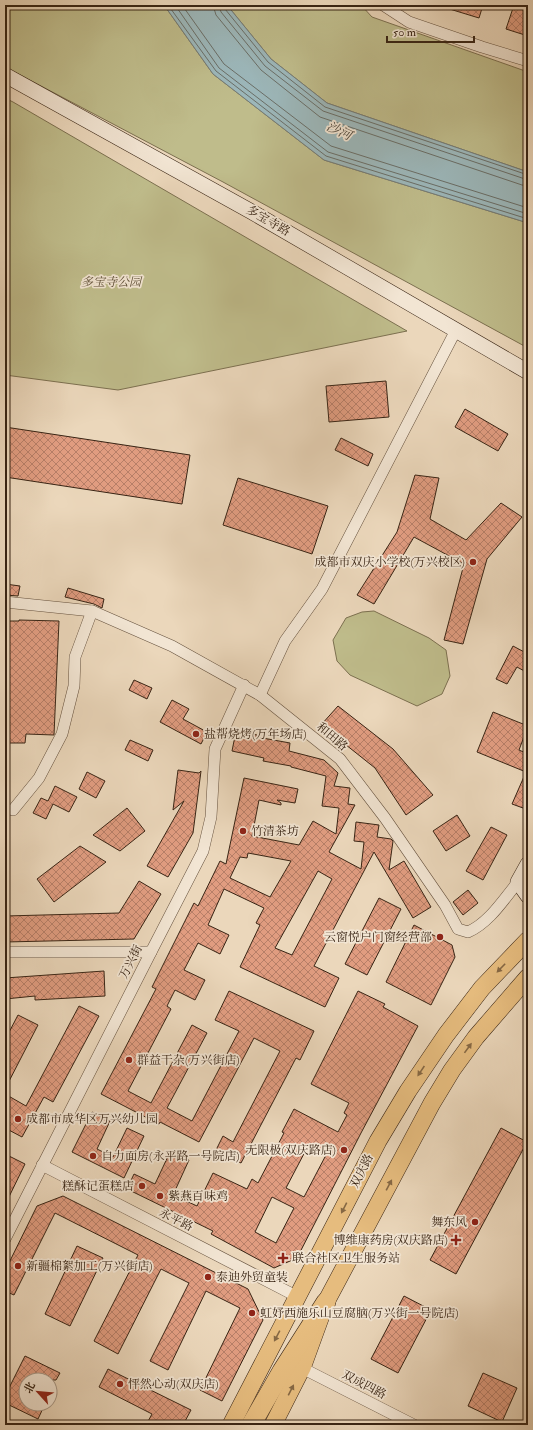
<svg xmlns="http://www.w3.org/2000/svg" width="533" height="1430" font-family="'IM FELL Double Pica','Noto Serif SC',serif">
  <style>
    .green { fill: #bfbc8b; stroke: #7c7050 }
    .water { fill: #9cb7ba; stroke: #747c78 }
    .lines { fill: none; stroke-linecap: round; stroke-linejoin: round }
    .shore { stroke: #6a6e67; stroke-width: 1 }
    .building { fill: url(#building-cross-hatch); stroke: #382414; fill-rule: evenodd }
    .street-casing { stroke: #65513e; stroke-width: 12 }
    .secondary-casing { stroke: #382414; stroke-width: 16 }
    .primary-casing { stroke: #382414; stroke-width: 18 }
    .highway-casing { stroke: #382414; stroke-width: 20 }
    .street { stroke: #f2e5d3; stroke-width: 11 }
    .secondary { stroke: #f2e5d3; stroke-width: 15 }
    .primary { stroke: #e6bc7e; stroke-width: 17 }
    .highway { stroke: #e6bc7e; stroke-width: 19 }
    .oneway { fill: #866844 }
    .poi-dot { fill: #8f2418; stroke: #f2e5d3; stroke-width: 1.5 }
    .labels { text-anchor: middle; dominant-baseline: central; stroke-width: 3.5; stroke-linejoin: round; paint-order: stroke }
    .street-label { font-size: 12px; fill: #382414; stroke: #f2e5d3 }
    .park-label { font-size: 12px; font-style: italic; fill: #5a4a32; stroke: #f2e5d3 }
    .poi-label { font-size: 12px; fill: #382414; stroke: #f2e5d3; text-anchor: start }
    .water-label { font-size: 13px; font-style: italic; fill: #51493e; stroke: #f2e5d3 }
  </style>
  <defs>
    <pattern id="building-cross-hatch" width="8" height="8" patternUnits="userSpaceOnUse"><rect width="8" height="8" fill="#e09c80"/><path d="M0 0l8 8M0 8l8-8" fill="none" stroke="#b77f68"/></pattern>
  </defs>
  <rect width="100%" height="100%" fill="#ebd7bb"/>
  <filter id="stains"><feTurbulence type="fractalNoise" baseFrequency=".005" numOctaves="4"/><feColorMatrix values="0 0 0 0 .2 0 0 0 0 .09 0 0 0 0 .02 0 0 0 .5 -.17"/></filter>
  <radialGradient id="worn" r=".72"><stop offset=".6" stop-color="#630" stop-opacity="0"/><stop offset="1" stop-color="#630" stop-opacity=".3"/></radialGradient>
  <g class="green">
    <path d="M5,5h159l49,69 111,86 204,63v125l-305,-166 -218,-115z"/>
    <path d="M227,5h134l11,12 156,55v100l-201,-69 -56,-44z"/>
    <path d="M5,98l8,4 394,229 -289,59 -113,-15z"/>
    <path d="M374,611l55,27 17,12 4,26 -8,18 -25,12 -67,-31 -13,-14 -4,-21 13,-22 16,-6z"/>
  </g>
  <path class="water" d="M164,5h63l44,54 56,44 201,69v51l-204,-63 -111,-86z"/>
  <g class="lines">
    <g class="shore">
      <path d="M168,5l48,66 110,85 202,63"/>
      <path d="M175,5l44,63 109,84 200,62"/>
      <path d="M182,5l42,59 107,82 197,62"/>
      <path d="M213,5l3,10 45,55 59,47 202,68 6,1"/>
      <path d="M219,5l2,7 44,54 58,45 205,69"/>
      <path d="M224,5l1,4 43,53 57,45 203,68"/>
    </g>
  </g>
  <g class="building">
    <path d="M444,5h39l-4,13 -36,-11z"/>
    <path d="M514,5h14v31l-22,-7z"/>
    <path d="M386,381l3,36 -60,5 -3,-36z"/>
    <path d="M465,409l43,25 -10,17 -43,-24z"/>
    <path d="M5,427l185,28 -8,49 -177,-27z"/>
    <path d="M341,438l32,16 -5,12 -33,-16z"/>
    <path d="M415,475l24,3 -9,41 36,21 35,-37 21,14 -35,42 -24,85 -19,-4 20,-76 -50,-27 -40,67 -17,-9 40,-63z"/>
    <path d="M238,478l90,28 -16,48 -89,-29z"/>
    <path d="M5,584l15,2 -2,10 -13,-1z"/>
    <path d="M68,588l36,11 -2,9 -8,-4 -29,-7z"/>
    <path d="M19,620l40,1 -5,114 -28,-1 -1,9h-20v-122h14z"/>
    <path d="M513,646l15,8v19l-11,-6 -10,17 -11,-5z"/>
    <path d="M134,680l18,8 -5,11 -18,-9z"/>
    <path d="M172,700l17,9 -6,10 24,13 -6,12 -41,-22z"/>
    <path d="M338,706l55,43 40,46 -27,20 -31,-47 -54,-43z"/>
    <path d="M493,712l35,14 -9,24 9,4v42l-5,12 -11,-4 14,-32 -49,-20z"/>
    <path d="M236,731l21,4v2l33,6 -1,8 35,9 14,13 -4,13 16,2 -2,16 7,1 -26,47 32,17 3,-27 -10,-1 2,-19 23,3 -2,12 14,2 2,2 -4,29 15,-9 27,46 -18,11 -39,-66 -60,114 25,12 -14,29 -85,-40 20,-42 -4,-2 8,-15 -40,-19 -16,36 21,10 -9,19 -22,-11 -14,27 21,10 -10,20 -20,-10 -8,16 4,3 -43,82 23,12 41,-78 15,8 -40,75 25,13 47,-90 -24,-11 14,-29 85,40 -14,29 -4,-2 -55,105 -25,-13 7,-14 10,6 47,-91 -26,-13 -55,104 -39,-20 -1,2 -58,-30 55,-105 -4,-2 42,-84 4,3 22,-45 6,3 18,-86 54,11 -3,14 -18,-3 4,3v2l-22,-5 -7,36 47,9 14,-24 23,13 3,-26 -17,-2 4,-30 -35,-9v-1l-28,-5 1,-3 -32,-7zM248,853l43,8 -21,36 -40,-19 10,-21 7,1zM318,871l14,8 -40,76 -17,-7z"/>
    <path d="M130,740l23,10 -5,11 -23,-11z"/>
    <path d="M178,770l21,3 2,-2 -8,62 -25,44 -21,-11 37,-65 -11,9z"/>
    <path d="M87,772l18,9 -9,17 -17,-9z"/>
    <path d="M55,786l22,11 -8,15 -16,-8 -7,15 -13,-6 8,-15 7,3z"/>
    <path d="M127,808l18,23 -25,20 -27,-16z"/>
    <path d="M457,815l13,21 -24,15 -13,-20z"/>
    <path d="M491,827l16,8 -24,45 -17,-9z"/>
    <path d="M80,846l26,16 -52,40 -17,-23z"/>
    <path d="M139,881l22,13 -27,45 -129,3v-26l114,-3z"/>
    <path d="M468,890l10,13 -15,12 -10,-13z"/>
    <path d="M379,898l22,11 -34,66 -22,-11z"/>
    <path d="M414,925l38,20 3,12 -24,48 -45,-23z"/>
    <path d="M104,971l1,25 -70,4v-4l-30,3v-21z"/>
    <path d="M358,991l27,13 -2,3 35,19 -57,107 -64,125 -23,10 -63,-34 2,-3 -86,-42 7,-15 21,10 15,-32 19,8 -16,35 24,11 16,-33 34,16 5,-10 6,4 26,-50 -2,-1 12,-23 44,23 9,-17 -3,-2 5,-10 -38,-19zM308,1146l18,9 -22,42 -18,-9zM272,1197l22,11 -18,35 -21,-11z"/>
    <path d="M79,1006l20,10 -46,86 -9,-5 -22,40 -17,-9v-34l21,12z"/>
    <path d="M18,1015l20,10 -33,64v-49z"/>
    <path d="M92,1112l18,9 -13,28 16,8 14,-29 17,8 -20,42 -52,-26z"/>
    <path d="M501,1128l26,14 -71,132 -26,-14z"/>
    <path d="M5,1154l20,10 -20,41z"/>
    <path d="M63,1196l185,93 15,31 -41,81 -22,-11 40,-82 -34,-17 -38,79 -18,-9 39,-78 -28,-14 -43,85 -24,-13 44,-86 -83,-42 -41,82 -9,-4v-20l32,-65z"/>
    <path d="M77,1246l26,12 -33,68 -25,-12z"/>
    <path d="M404,1296l27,14 -33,63 -27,-14z"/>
    <path d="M25,1356l35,17 -4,7h-30v24h19l-7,15 -33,-16v-7z"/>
    <path d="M108,1369l83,41 -8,15h-37l6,-11 -53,-27z"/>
    <path d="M483,1373l34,15 -15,34 -34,-16z"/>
  </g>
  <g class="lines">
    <g class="street-casing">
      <g id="street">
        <path d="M383,5l26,17 73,25 46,14"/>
        <path d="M5,602l87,9 80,35 88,49 80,64 45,59 60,87 13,24 10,3c21,-9 36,-33 50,-50"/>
        <path d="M260,695l25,-54 37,-52 134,-259"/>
        <path d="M13,810l26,-32 23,-44 12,-48 1,-29 17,-46"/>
        <path d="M5,952h146"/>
        <path d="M42,1165l256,132"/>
        <path d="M5,1239l146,-287 52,-101 8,-34 4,-68 29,-64"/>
        <path d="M302,1368l112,57"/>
      </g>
    </g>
    <g class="secondary-casing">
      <g id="secondary">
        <path d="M5,75l247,137 276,160"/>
        <path d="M528,864l-10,18 10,14"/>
      </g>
    </g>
    <g class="primary-casing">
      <g id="primary">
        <path d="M231,1425l147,-284 30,-50 38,-56 36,-47 46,-48"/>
        <path d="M273,1425l29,-57 24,-66 106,-199 20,-33 24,-33 52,-60"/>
      </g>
    </g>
    <g class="highway-casing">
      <path id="highway" d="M251,1425l31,-54 44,-69"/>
    </g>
    <use href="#street" class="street"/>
    <use href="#secondary" class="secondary"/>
    <use href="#primary" class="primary"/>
    <use href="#highway" class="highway"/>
  </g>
  <defs><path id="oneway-solid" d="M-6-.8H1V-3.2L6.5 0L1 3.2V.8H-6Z"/></defs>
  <g class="oneway">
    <use href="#oneway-solid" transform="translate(501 968) rotate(134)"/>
    <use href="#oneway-solid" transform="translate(468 1048) rotate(-54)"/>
    <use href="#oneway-solid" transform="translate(421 1071) rotate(124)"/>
    <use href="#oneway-solid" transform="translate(389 1185) rotate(-62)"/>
    <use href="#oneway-solid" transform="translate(344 1208) rotate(117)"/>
    <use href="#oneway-solid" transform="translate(277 1336) rotate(118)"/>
    <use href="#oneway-solid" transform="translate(291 1390) rotate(-63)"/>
  </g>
  <g class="poi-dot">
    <circle cx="473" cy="562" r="4"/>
    <circle cx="196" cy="734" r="4"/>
    <circle cx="243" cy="831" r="4"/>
    <circle cx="440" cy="937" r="4"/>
    <circle cx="129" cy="1060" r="4"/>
    <circle cx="18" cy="1119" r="4"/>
    <circle cx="344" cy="1150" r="4"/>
    <circle cx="93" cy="1156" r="4"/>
    <circle cx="142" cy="1186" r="4"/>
    <circle cx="160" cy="1196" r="4"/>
    <circle cx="475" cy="1222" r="4"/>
    <path d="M454 1234h4v4h4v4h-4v4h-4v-4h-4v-4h4z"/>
    <path d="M281 1252h4v4h4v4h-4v4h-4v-4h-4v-4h4z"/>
    <circle cx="18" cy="1266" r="4"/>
    <circle cx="208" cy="1277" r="4"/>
    <circle cx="252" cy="1313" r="4"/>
    <circle cx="120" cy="1384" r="4"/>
  </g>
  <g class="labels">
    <g class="street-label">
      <text transform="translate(268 221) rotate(30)">多宝寺路</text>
      <text transform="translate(332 737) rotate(40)">和田路</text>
      <text transform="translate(131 962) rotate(-63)">万兴街</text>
      <text transform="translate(362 1171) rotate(-63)">双庆路</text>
      <text transform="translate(176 1220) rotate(27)">永平路</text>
      <text transform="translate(364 1385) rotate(27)">双成四路</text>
    </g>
    <g class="park-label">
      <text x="111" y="282">多宝寺公园</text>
    </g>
    <g class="poi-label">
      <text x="465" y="562" text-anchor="end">成都市双庆小学校(万兴校区)</text>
      <text x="204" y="734">盐帮烧烤(万年场店)</text>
      <text x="251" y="831">竹清茶坊</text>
      <text x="432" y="937" text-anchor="end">云窗悦户门窗经营部</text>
      <text x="137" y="1060">群益干杂(万兴街店)</text>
      <text x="26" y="1119">成都市成华区万兴幼儿园</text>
      <text x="336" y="1150" text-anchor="end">无限极(双庆路店)</text>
      <text x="101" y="1156">自力面房(永平路一号院店)</text>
      <text x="134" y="1186" text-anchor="end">糕酥记蛋糕店</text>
      <text x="168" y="1196">紫燕百味鸡</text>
      <text x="467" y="1222" text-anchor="end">舞东风</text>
      <text x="448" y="1240" text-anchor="end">博维康药房(双庆路店)</text>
      <text x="292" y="1258">联合社区卫生服务站</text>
      <text x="26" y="1266">新疆棉絮加工(万兴街店)</text>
      <text x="216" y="1277">泰迪外贸童装</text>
      <text x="260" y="1313">虹妤西施乐山豆腐脑(万兴街一号院店)</text>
      <text x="128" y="1384">怦然心动(双庆店)</text>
    </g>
    <g class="water-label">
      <text transform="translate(339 131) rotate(25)">沙河</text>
    </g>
  </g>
  <rect width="533" height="1430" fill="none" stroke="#ebd7bb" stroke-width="20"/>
  <rect x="6" y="6" width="521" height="1418" fill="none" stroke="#382414" stroke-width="2"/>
  <rect x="10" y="10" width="513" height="1410" fill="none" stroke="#382414"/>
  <g transform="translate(38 1392) rotate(297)"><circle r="19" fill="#f2e5d3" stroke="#a89887"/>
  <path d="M0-3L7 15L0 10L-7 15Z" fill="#8f2418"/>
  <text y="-6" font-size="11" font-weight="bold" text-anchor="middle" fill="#382414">北</text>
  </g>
  <path d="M387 36v6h87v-6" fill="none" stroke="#382414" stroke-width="2"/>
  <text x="393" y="36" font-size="12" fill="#382414" stroke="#f2e5d3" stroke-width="3" paint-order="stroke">50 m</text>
  <rect width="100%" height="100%" filter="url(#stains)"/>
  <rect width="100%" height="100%" fill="url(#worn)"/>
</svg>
